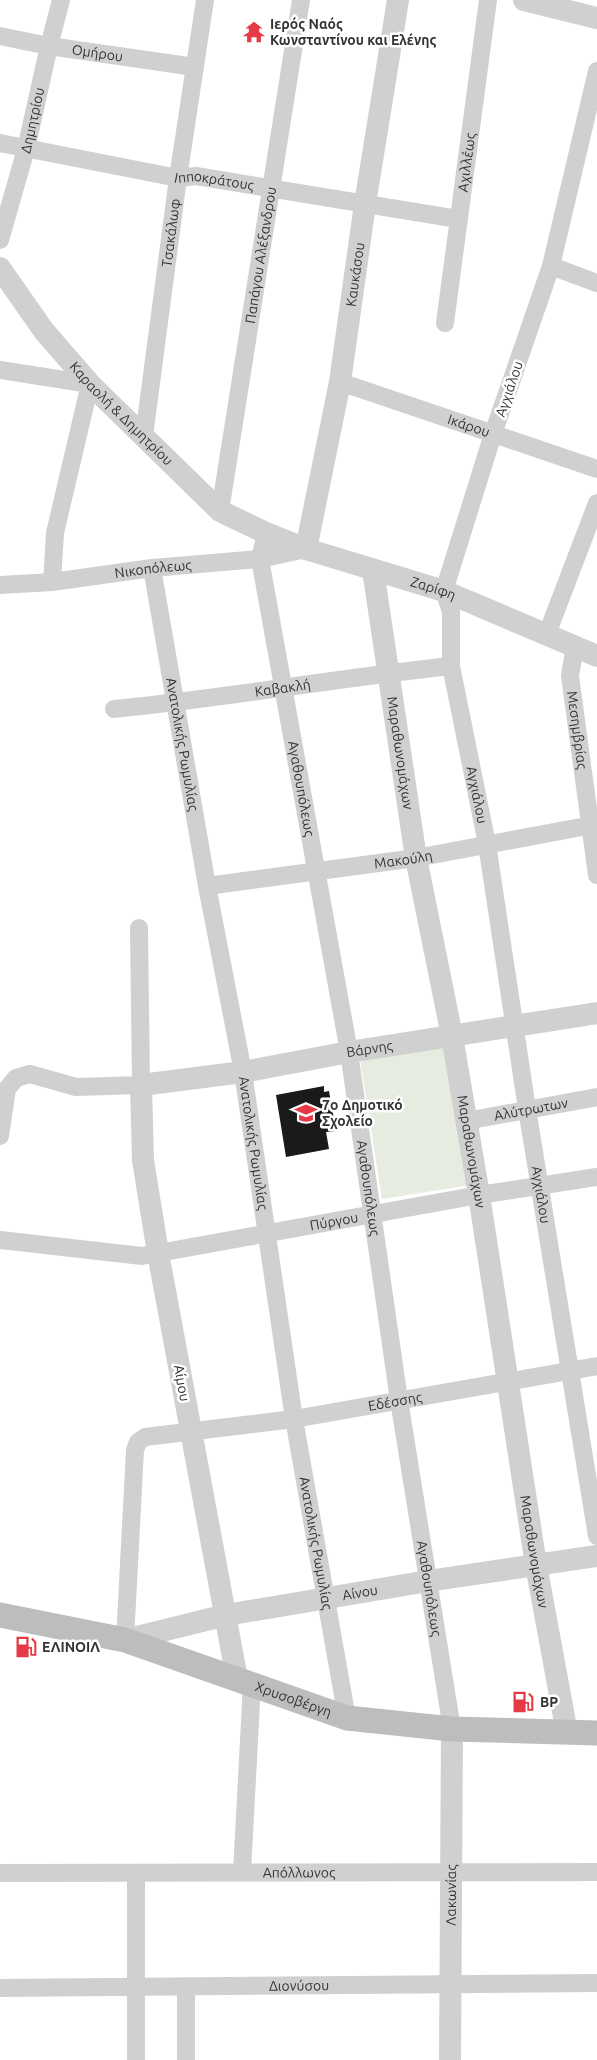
<svg xmlns="http://www.w3.org/2000/svg" width="597" height="2060" font-family="Ubuntu,sans-serif">
  <style>
    .green { fill: #e6ecdf }
    .building { fill: #1a1a1a }
    .lines { fill: none; stroke-linecap: round; stroke-linejoin: round }
    .minor { stroke: #d0d0d0; stroke-width: 18 }
    .tertiary { stroke: #d0d0d0; stroke-width: 22 }
    .secondary { stroke: #bdbdbd; stroke-width: 25 }
    .labels { text-anchor: middle; dominant-baseline: central; stroke-width: 5; stroke-linejoin: round; paint-order: stroke }
    .poi-label { font-size: 14px; font-weight: bold; fill: #333; stroke: #fff; text-anchor: start }
    .street-label { font-size: 14px; fill: #333; stroke: #fff }
  </style>
  <rect width="100%" height="100%" fill="#fff"/>
  <path class="green" d="M449,1045l22,140 -89,14 -22,-140z"/>
  <path class="building" d="M324,1086v6l5,-1 7,40 -10,1 3,17 -43,8 -10,-62z"/>
  <g class="lines">
    <g class="minor">
      <path id="s1" d="M0,36l49,10 146,21"/>
      <path id="s2" d="M597,71l-46,195 -58,168 -49,157 7,21v54l36,178 40,265 70,427"/>
      <path id="s3" d="M0,143l178,35 18,-2 262,43"/>
      <path id="s4" d="M0,240l26,-91 23,-103 12,-46"/>
      <path d="M551,266l46,17"/>
      <path id="s5" d="M445,323l43,-323"/>
      <path d="M0,370l90,14 -35,149 -3,49"/>
      <path id="s6" d="M340,382l257,87"/>
      <path id="s7" d="M144,436l34,-258 27,-178"/>
      <path id="s8" d="M220,511l81,-511"/>
      <path id="s9" d="M266,533l-6,26 89,493 50,348 53,329"/>
      <path id="s10" d="M152,568l55,318 36,186 51,347 53,299"/>
      <path id="s11" d="M0,585l52,-3 100,-14 108,-9 46,-10"/>
      <path d="M547,634l50,-131"/>
      <path id="s12" d="M575,646l-5,30 27,199"/>
      <path id="s13" d="M114,709c112,-11 224,-31 337,-43"/>
      <path id="s14" d="M207,886l209,-28 181,-34"/>
      <path id="s15" d="M466,1121l131,-24"/>
      <path d="M0,1136l7,-47 9,-11 14,-4 46,13 65,-2 -2,-157"/>
      <path id="s16" d="M0,1240l142,16 337,-61 118,-18"/>
      <path id="s17" d="M125,1640l10,-190 3,-8 7,-5 149,-18 303,-53"/>
      <path d="M242,1872l10,-188"/>
      <path id="s18" d="M0,1873l597,-1"/>
      <path d="M136,1873v187"/>
      <path id="s19" d="M0,1988l597,-5"/>
      <path d="M186,2060v-72"/>
    </g>
    <g class="tertiary">
      <path d="M524,0l73,18"/>
      <path id="s20" d="M0,268l44,63 46,53 130,127 46,22 40,16 138,42 153,65"/>
      <path id="s21" d="M306,549l34,-167 25,-178 33,-204"/>
      <path id="s22" d="M373,570l43,288 36,178 27,159 57,370 31,168"/>
      <path id="s23" d="M125,1640l101,-25 202,-34 169,-25"/>
      <path id="s24" d="M237,1679l-79,-426 -15,-93 -2,-75 102,-13 106,-20 248,-39"/>
      <path id="s25" d="M450,2060l2,-331"/>
    </g>
    <path class="secondary" id="s26" d="M0,1615l125,25 222,78 105,11 145,4"/>
  </g>
  <defs>
    <g id="temple-bare" transform="scale(1.725)"><path d="M0-6L5-2H3V0L6.5 2.5H4V6H1.5V3h-3V6H-4V2.5H-6.5L-3 0V-2H-5Z" fill="#e63946" stroke="#fff" stroke-width="2.5" paint-order="stroke"/></g>
    <g id="school-bare" transform="scale(1.725)"><path d="M0-5L7-2L0 1L-7-2ZM-4 1L0 2.5L4 1V4Q0 6-4 4Z" fill="#e63946" stroke="#fff" stroke-width="2.5" paint-order="stroke"/></g>
    <g id="fuel-bare" transform="scale(1.725)"><path d="M-5.5-6h7V0h2V4h1.3V-2.5L3-4.5l.8-.8L6-3V5H2.5V1h-1V6h-7ZM-4.2-4.7v3.2H.2V-4.7Z" fill="#e63946" stroke="#fff" stroke-width="2.5" paint-order="stroke"/></g>
  </defs>
  <g fill-rule="evenodd">
    <use href="#temple-bare" x="254" y="32"/>
    <use href="#school-bare" x="306" y="1113"/>
    <use href="#fuel-bare" x="26" y="1647"/>
    <use href="#fuel-bare" x="523" y="1702"/>
  </g>
  <g class="labels">
    <g class="poi-label">
      <text x="270" y="24">Ιερός Ναός<tspan x="270" dy="16">Κωνσταντίνου και Ελένης</tspan></text>
      <text x="322" y="1105">7ο Δημοτικό<tspan x="322" dy="16">Σχολείο</tspan></text>
      <text x="42" y="1647">ΕΛΙΝΟΙΛ</text>
      <text x="540" y="1702">BP</text>
    </g>
    <g class="street-label">
      <text stroke="none"><textPath href="#s1" startOffset="99">Ομήρου</textPath></text>
      <text stroke="none"><textPath href="#s4" startOffset="124">Δημητρίου</textPath></text>
      <text stroke="none"><textPath href="#s5" startOffset="162">Αχιλλέως</textPath></text>
      <text stroke="none"><textPath href="#s3" startOffset="218">Ιπποκράτους</textPath></text>
      <text stroke="none"><textPath href="#s7" startOffset="205">Τσακάλωφ</textPath></text>
      <text stroke="none"><textPath href="#s8" startOffset="259">Παπάγου Αλέξανδρου</textPath></text>
      <text stroke="none"><textPath href="#s21" startOffset="279">Καυκάσου</textPath></text>
      <text transform="translate(509 389) rotate(-71)">Αγχιάλου</text>
      <text stroke="none"><textPath href="#s20" startOffset="190">Καραολή &amp; Δημητρίου</textPath></text>
      <text stroke="none"><textPath href="#s6" startOffset="136">Ικάρου</textPath></text>
      <text stroke="none"><textPath href="#s11" startOffset="154">Νικοπόλεως</textPath></text>
      <text stroke="none"><textPath href="#s20" startOffset="556">Ζαρίφη</textPath></text>
      <text stroke="none"><textPath href="#s13" startOffset="170">Καβακλή</textPath></text>
      <text stroke="none"><textPath href="#s12" startOffset="85">Μεσημβρίας</textPath></text>
      <text stroke="none"><textPath href="#s10" startOffset="179">Ανατολικής Ρωμυλίας</textPath></text>
      <text stroke="none"><textPath href="#s22" startOffset="185">Μαραθωνομάχων</textPath></text>
      <text stroke="none"><textPath href="#s9" startOffset="260">Αγαθουπόλεως</textPath></text>
      <text stroke="none"><textPath href="#s2" startOffset="750">Αγχιάλου</textPath></text>
      <text stroke="none"><textPath href="#s14" startOffset="198">Μακούλη</textPath></text>
      <text stroke="none"><textPath href="#s24" startOffset="834">Βάρνης</textPath></text>
      <text stroke="none"><textPath href="#s15" startOffset="66">Αλύτρωτων</textPath></text>
      <text stroke="none"><textPath href="#s10" startOffset="584">Ανατολικής Ρωμυλίας</textPath></text>
      <text stroke="none"><textPath href="#s22" startOffset="590">Μαραθωνομάχων</textPath></text>
      <text stroke="none"><textPath href="#s9" startOffset="665">Αγαθουπόλεως</textPath></text>
      <text stroke="none"><textPath href="#s2" startOffset="1155">Αγχιάλου</textPath></text>
      <text stroke="none"><textPath href="#s16" startOffset="338">Πύργου</textPath></text>
      <text transform="translate(182 1383) rotate(80)">Αίμου</text>
      <text stroke="none"><textPath href="#s17" startOffset="460">Εδέσσης</textPath></text>
      <text stroke="none"><textPath href="#s10" startOffset="989">Ανατολικής Ρωμυλίας</textPath></text>
      <text stroke="none"><textPath href="#s22" startOffset="995">Μαραθωνομάχων</textPath></text>
      <text stroke="none"><textPath href="#s9" startOffset="1070">Αγαθουπόλεως</textPath></text>
      <text stroke="none"><textPath href="#s23" startOffset="240">Αίνου</textPath></text>
      <text stroke="none"><textPath href="#s26" startOffset="306">Χρυσοβέργη</textPath></text>
      <text stroke="none"><textPath href="#s18" startOffset="299">Απόλλωνος</textPath></text>
      <text stroke="none"><textPath href="#s25" startOffset="165">Λακωνίας</textPath></text>
      <text stroke="none"><textPath href="#s19" startOffset="299">Διονύσου</textPath></text>
    </g>
  </g>
</svg>
